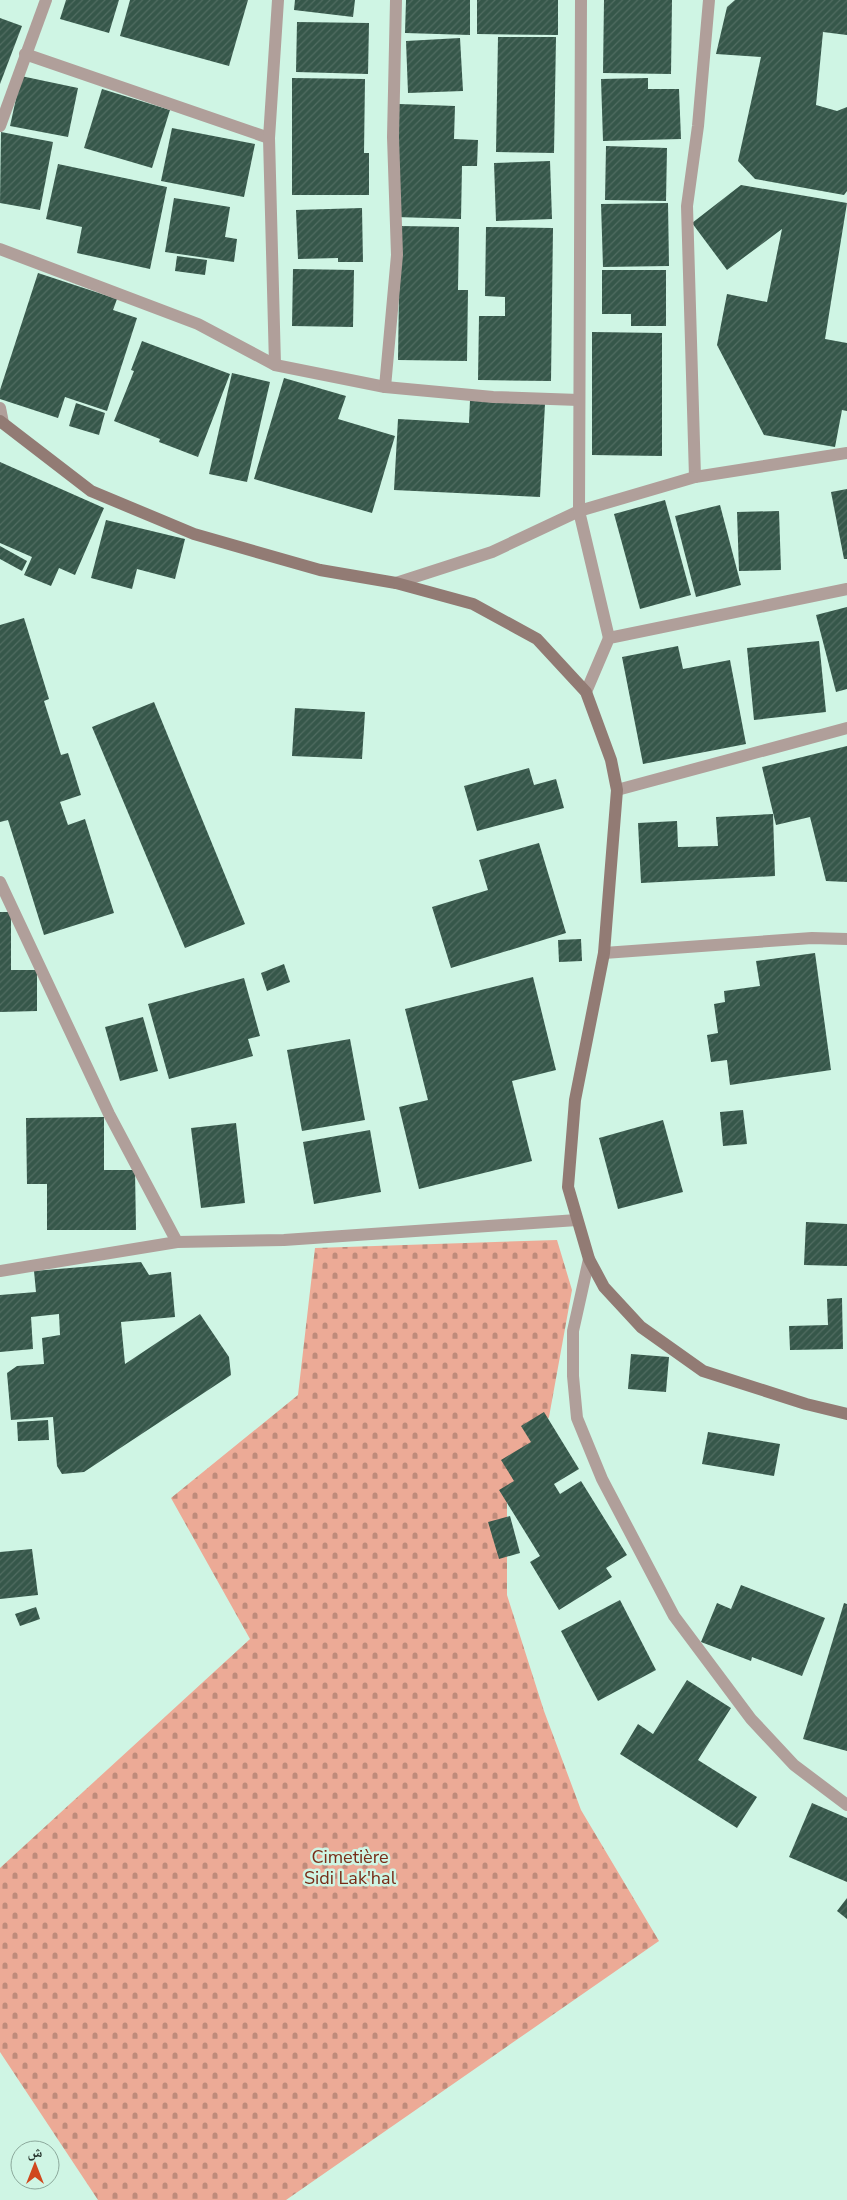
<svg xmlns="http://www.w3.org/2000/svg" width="847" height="2200" font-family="'Nunito Sans','Noto Naskh Arabic',sans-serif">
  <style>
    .cemetery { fill: url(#cemetery-stones) }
    .building { fill: url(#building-hatch) }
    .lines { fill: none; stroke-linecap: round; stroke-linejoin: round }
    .minor { stroke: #b09f9a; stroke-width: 12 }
    .secondary { stroke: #927b74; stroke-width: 12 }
    .labels { text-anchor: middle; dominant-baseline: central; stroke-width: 5; stroke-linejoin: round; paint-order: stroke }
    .park-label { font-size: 18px; fill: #782c17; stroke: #cff5e4 }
  </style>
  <defs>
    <pattern id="cemetery-stones" width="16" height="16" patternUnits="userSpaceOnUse" patternTransform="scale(1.25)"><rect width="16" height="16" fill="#ecaa96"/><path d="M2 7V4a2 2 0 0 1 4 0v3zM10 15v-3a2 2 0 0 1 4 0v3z" fill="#bf8b7b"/></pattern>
    <pattern id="building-hatch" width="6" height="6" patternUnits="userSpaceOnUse" patternTransform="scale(1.25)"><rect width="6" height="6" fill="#36574a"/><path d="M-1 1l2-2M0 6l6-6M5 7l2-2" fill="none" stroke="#516d62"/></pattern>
  </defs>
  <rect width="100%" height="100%" fill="#cff5e4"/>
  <path class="cemetery" d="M557,1240l15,50 -23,127 -42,81v97l37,116 37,99 78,131 -373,259h-188l-98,-148v-184l250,-229 -79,-141 127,-103 17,-147z"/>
  <g class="building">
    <path d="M66,0h53l-10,33 -49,-14z"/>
    <path d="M130,0h118l-19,66 -109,-30z"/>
    <path d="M295,0h60l-2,17 -59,-7z"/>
    <path d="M406,0h64v35l-65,-2z"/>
    <path d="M477,0h81v35l-81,-1z"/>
    <path d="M604,0h68l-1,74 -68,-1z"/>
    <path d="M735,0h112v35l-24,-3 -7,73 21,6 10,-4v84l-3,4 -89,-16 -17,-18 23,-104 -45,-3 11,-47z"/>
    <path d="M0,18l22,8 -22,58z"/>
    <path d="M297,22l72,1 -1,51 -72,-2z"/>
    <path d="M498,37h58l-2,116 -58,-1z"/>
    <path d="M460,38l3,53 -55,2 -2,-52z"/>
    <path d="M21,76l57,12 -10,49 -58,-11z"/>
    <path d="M292,78l73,1 -1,74h5v42h-77z"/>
    <path d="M648,78v11h31l2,50 -78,2 -2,-62z"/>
    <path d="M102,89l68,21 -18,58 -68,-20z"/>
    <path d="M399,104l56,2 -1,33 24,1 -1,26h-15l-1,53 -65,-2z"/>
    <path d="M172,128l83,16 -11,53 -83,-16z"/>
    <path d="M1,132l52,10 -13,68 -40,-7z"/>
    <path d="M606,146l61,2 -1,53 -61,-1z"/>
    <path d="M550,161l2,58 -56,2 -2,-58z"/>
    <path d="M58,164l109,23 -17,82 -73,-16 5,-26 -36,-8z"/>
    <path d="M741,185l106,18 -22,136 22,4v68l-5,-1 -7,37 -71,-12 -47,-90 10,-51 40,8 15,-73 -55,41 -35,-47z"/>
    <path d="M174,198l56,9 -5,30 12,2 -3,23 -69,-10z"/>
    <path d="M668,203l1,63 -66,1 -2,-63z"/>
    <path d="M362,208l1,54h-25v-4l-40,1 -2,-49z"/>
    <path d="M400,226l59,1 -1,63h10l-1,71 -69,-1z"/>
    <path d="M486,227l67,1 -2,153 -73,-1 1,-64h26v-19l-20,-1z"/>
    <path d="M177,256l30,4 -2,15 -30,-4z"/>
    <path d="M293,269l61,1 -1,57 -61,-1z"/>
    <path d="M602,270h64v56h-35v-12h-29z"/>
    <path d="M38,273l79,26 -4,11 24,8 -30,93 -42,-14 -7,21 -58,-19v-9z"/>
    <path d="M592,332l70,1v123l-70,-1z"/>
    <path d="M142,341l88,33 -32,83 -39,-15 1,-3 -46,-18 20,-50 -3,-1z"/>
    <path d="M232,373l38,9 -23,100 -38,-8z"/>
    <path d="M284,378l62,18 -8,23 57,17 -23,77 -118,-34z"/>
    <path d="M470,400l75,4 -5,93 -146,-7 4,-71 71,4z"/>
    <path d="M76,403l29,10 -6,22 -30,-9z"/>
    <path d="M0,462l104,46 -29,67 -16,-7 -8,18 -27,-11 8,-18 -32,-14z"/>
    <path d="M847,489v70h-3l-13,-67z"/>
    <path d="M665,500l26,95 -51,14 -26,-95z"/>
    <path d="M720,505l21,80 -45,12 -21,-81z"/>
    <path d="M779,511l2,59 -42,1 -2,-59z"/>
    <path d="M106,520l79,19 -10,40 -38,-10 -5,20 -41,-11z"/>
    <path d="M0,546l27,15 -5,10 -22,-12z"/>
    <path d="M847,607v82l-11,3 -20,-77z"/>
    <path d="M24,618l25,81 -5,2 17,54 7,-2 13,42 -21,7 8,23 17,-6 29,94 -70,22 -36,-115 -8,2v-197z"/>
    <path d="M819,641l7,71 -72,8 -7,-72z"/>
    <path d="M678,646l5,23 47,-9 16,84 -103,20 -21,-107z"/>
    <path d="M154,702l91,222 -60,24 -93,-221z"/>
    <path d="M295,708l70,4 -3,47 -70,-3z"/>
    <path d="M847,746v136l-21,-1 -16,-64 -34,8 -14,-58z"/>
    <path d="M529,768l5,17 22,-6 8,29 -87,23 -13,-45z"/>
    <path d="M773,814l2,62 -134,7 -3,-60 39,-2 1,26 40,-1 -2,-29z"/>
    <path d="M539,843l27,90 -115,35 -19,-61 56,-17 -9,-30z"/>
    <path d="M0,912h11v58h26v41l-37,1z"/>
    <path d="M581,939l1,22 -23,1 -1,-22z"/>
    <path d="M815,953l16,117 -101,15 -3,-25 -16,2 -4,-27 11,-2 -4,-29 11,-2 -1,-11 36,-5 -4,-25z"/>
    <path d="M284,964l6,18 -23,9 -6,-18z"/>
    <path d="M533,977l23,93 -44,11 20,80 -113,28 -20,-82 29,-7 -23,-91z"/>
    <path d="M244,978l16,58 -12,3 5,17 -84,23 -21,-75z"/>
    <path d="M143,1017l15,54 -38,10 -15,-54z"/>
    <path d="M350,1039l15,81 -63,11 -15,-81z"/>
    <path d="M743,1110l4,34 -24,2 -3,-34z"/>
    <path d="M104,1117v53h31l1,60h-89v-46h-20l-1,-66z"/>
    <path d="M663,1120l20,72 -65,17 -19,-71z"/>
    <path d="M236,1123l9,80 -44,5 -10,-80z"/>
    <path d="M370,1130l11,62 -67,12 -11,-62z"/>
    <path d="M806,1222l41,2v42l-43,-1z"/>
    <path d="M141,1262l8,13 22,-3 4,45 -54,5 4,42 75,-50 29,43 2,18 -147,97 -22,2 -5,-8 -4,-49 -42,3 -4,-47 10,-7 27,-2 -2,-26 18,-3 -1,-21 -28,3 2,32 -33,3v-57l36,-3 -2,-21z"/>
    <path d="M842,1298l1,51 -53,1 -1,-24 39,-1 -1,-26z"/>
    <path d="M631,1354l38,3 -3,35 -38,-3z"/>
    <path d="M544,1412l35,57 -25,15 6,10 21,-13 46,74 -21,13 6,9 -53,33 -29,-48 10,-6 -41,-66 15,-9 -13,-21 30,-18 -10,-16z"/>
    <path d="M48,1420l1,20 -31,1 -1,-19z"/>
    <path d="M708,1432l72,12 -6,32 -72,-12z"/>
    <path d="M510,1516l10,37 -21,6 -11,-37z"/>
    <path d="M32,1549l6,46 -38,4v-47z"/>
    <path d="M741,1585l84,33 -23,58 -50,-19 -1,4 -50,-19 16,-39 14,6z"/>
    <path d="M620,1600l36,70 -58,31 -37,-70z"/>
    <path d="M844,1603l3,1v147l-44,-12z"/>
    <path d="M36,1607l4,12 -20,7 -5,-12z"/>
    <path d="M687,1680l44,28 -33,52 59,37 -20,31 -117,-74 18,-30 15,10z"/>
    <path d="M812,1803l35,15v64l-58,-25z"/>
    <path d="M847,1898v21l-10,-8z"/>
  </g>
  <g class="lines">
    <g class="minor">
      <path d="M25,54l244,84"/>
      <path d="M0,126l46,-126"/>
      <path d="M0,249l198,75 77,41 110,22 108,10 86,3"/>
      <path d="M275,365l-6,-227 9,-138"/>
      <path d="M385,387l12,-132 -4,-118 3,-137"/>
      <path d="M0,408l3,15"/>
      <path d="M695,477l-8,-271 11,-80 11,-126"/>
      <path d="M396,583l96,-31 87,-41 2,-511"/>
      <path d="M609,638l-30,-127 116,-34 152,-24"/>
      <path d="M586,692l23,-54 238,-49"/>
      <path d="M617,790l230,-62"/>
      <path d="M0,882l109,232 68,128"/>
      <path d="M604,953l208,-15 35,1"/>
      <path d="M589,1259l-16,72v45l4,42 25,61 72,137 77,103 43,46 53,40"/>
      <path d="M0,1271l177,-29 107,-2 293,-20"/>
    </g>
    <path class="secondary" d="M0,421l91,70 103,43 126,36 76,13 77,21 64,35 49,53 25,68 6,30 -13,163 -29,147 -7,87 21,72 15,28 37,40 62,44 103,33 41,10"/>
  </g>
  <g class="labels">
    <g class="park-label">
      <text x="350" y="1857">Cimetière<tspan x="350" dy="21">Sidi Lak'hal</tspan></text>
    </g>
  </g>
  <g transform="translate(35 2165)"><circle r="24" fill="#cff5e4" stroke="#8ca99c"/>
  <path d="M0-4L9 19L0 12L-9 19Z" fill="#d0481d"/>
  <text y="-8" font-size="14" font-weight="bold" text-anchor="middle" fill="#283730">ش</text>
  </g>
</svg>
